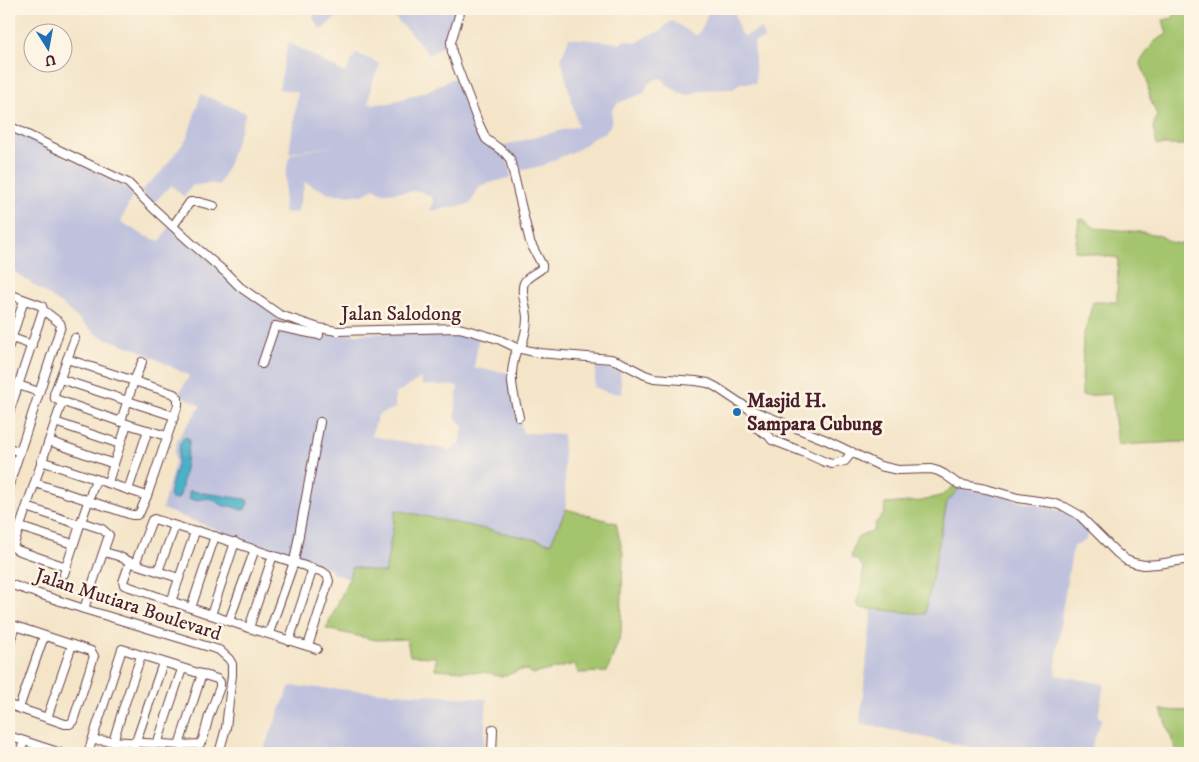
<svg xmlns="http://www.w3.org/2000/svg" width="1199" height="762" font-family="'IM FELL DW Pica',serif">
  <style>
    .industrial { fill: #c0c2dd; fill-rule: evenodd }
    .green { fill: #a4c56e; stroke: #77724c }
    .water { fill: #4ab2c9; stroke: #4a687a }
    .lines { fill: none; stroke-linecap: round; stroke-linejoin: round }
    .minor-casing { stroke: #643d43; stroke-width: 10 }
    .minor { stroke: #fff; stroke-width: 8 }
    .poi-dot { fill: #1f6fb2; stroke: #fcf5e5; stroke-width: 2 }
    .labels { text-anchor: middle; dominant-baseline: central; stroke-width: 5; stroke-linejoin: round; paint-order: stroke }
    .street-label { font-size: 20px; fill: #4a1f2b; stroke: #fcf5e5 }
    .poi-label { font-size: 20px; font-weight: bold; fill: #4a1f2b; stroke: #fcf5e5; text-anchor: start }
  </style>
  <rect width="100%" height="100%" fill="#fcf5e5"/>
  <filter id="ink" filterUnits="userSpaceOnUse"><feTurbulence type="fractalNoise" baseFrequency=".02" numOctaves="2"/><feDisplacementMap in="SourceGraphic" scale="10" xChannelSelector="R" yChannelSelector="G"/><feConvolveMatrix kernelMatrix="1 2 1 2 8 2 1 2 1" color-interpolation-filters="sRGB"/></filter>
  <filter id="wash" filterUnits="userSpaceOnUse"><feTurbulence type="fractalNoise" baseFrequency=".0096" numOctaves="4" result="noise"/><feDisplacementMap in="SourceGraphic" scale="20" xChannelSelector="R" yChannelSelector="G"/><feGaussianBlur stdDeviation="1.12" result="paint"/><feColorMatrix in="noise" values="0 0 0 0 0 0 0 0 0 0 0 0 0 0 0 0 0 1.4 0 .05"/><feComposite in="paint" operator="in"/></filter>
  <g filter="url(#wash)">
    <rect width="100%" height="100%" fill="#f4e5c9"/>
    <g class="industrial">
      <path d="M316,9h32l-10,7 -17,14 -8,-12 3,-7z"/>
      <path d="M389,9h69l-9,33 -20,13 -11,-14 -30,-30z"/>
      <path d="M716,9h12l7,4 5,20 5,3 16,-7 3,10 -10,3 2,41h-16l-7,6 -33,1 -11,5 -9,-2 -12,-7 -4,-6 -5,-2 -11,6 -4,9 -26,10 -6,7 -1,14 -5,8 -10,4 -17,13 -38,17 -27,6 -4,-19 -9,-7 77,-20 -17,-67 8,-21 44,4 6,2 6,-4 12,3 10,-7 14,-5 4,-5 7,-5 25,15 6,-10 5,-13z"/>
      <path d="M288,42l57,31 11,-20 24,11 -9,21 -2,19 20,-1 36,-11 33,-16 24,62 25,20 4,19 -31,9 -10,18 -40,7 3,-10 -1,-4 -12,-6 -38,2 -8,-5 -11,7 -33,-1 -25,-12 -8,31 -14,-1 3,-39 2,-12 3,-7 43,-8 -45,7 9,-61 -19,-3z"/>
      <path d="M201,94l45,19 -17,50 -10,22 -11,-2 -16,3 -8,11 -13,-12 -19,20 -11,-14 21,-20 25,-33z"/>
      <path d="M9,129l90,44 35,19 -13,30 24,14 15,5 10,-15 110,91 -1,7 29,8 20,3 125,-4 26,5 -5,32 35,5 14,60 40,1 3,75 -14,34 -156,-33 -11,63 -32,-6 -4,12 -16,-6 -3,-5 -32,-8 -136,-51 13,-47 -1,-9 4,-15 23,-32 -22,-12 10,-18 -50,-26 -42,-15 -37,-32 -51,-35zM421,378l1,7 36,1 -3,31 8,10 -3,17 -10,6 -79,-14 7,-21 17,-7v-14z"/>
      <path d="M596,367l24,4 2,23 -15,-2 -13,-5z"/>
      <path d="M959,489l26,3 83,21 22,16 -5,12 -12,6 -11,64 -7,64 49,9 -6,33 4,1 -13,35h-94l-135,-30 12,-113 53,4 22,-112z"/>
      <path d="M290,686l197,13 -4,54h-221z"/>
    </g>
    <g class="green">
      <path d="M1177,9h13v136h-33l-4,-17 4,-13 -7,-16 -3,-20 -7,-17 14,-20 13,-8 -4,-14 10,-2z"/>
      <path d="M1079,219h4l12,9 48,4 18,4 11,7 18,1v199l-10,-1 -62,3 -6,-51 -30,2 1,-58 10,-36h24l1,-44 -43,-7z"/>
      <path d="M954,486l5,3 -12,13 -22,112 -66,-6 -2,-7 5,-16 1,-18 -8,-8 -4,-1c5,-19 3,-23 23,-27l2,-9 8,-8 1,-10 37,-3 21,-6z"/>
      <path d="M566,509l50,14 7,31 -2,80 -14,38 -29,1 -3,-9 -42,10c-13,-11 -21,4 -35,2 -3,0 -5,-2 -8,-3l-55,-4 1,-12 -26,-1 -3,-17 -31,1 -50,-11 23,-50 3,-12 33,6 11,-63 155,33z"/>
      <path d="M1161,710l29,1v42h-13z"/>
    </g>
    <g class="water">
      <path d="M186,437l3,2v5l-8,48 -3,7h-7l-2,-3 2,-10 6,-21 3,-21 3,-5z"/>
      <path d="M190,491l54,8 3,1 1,2 -3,7 -3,1 -12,-4h-6l-14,-8 -15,2 -6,-1v-7z"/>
    </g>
  </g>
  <g filter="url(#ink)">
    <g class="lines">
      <g class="minor-casing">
        <g id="minor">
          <path d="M461,9l-10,33 1,10 4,12 22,58 8,17 19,14 5,6 20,83 12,23v3c-5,5 -15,8 -18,15 -4,9 3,25 3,35 0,10 -3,21 -6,30"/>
          <path d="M9,126l119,57 26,26 36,33 36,31 14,14 40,28 39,13 18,3 122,-3 15,4 24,7 19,9 22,5 72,6 9,3 25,13 9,3 42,3 12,2 8,4 33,22 77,31 54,26 18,4 33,-1 7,2 6,3 14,10 28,5 32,9 34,5 13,4 14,8 38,38 9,7 8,3 10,2 14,-1 32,-5"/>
          <path d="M173,226l17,-24h9l15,4"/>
          <path d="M9,294l33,12 1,4 17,13 1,3 -52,159"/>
          <path d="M9,337l23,8"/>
          <path d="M75,338l-21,56 1,5 72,25 40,12"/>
          <path d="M9,346l15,-46"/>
          <path d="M517,348c-9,29 -5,40 2,69"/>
          <path d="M262,364l13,-38 44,9"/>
          <path d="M60,379l114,37"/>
          <path d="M18,385l21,7"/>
          <path d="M62,402l-49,145 4,3 49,17"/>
          <path d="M9,413l34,-103"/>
          <path d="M121,421l13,-40 8,-19"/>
          <path d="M55,422l65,22"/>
          <path d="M755,427l14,9 3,4 31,12 22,10 7,2 13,-3 7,-9"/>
          <path d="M49,441l65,23"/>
          <path d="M9,448l11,4"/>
          <path d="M41,461l106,35"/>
          <path d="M108,482l19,-58"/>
          <path d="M35,483l97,32h5l3,-3 7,-16 31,-91v-7l-4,-4 -107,-35"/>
          <path d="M128,490l20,-60"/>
          <path d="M27,507l53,18 -16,49"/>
          <path d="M81,522l21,7 7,6 -25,74"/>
          <path d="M80,525l16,-46"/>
          <path d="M20,527l53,17"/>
          <path d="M104,552l14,4 17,8 17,-44 2,-1 41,13 3,-1 125,41 4,3 2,6 -21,65"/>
          <path d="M130,562l-7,20 1,3 125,43 68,21"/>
          <path d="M135,564l44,14"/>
          <path d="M158,571l17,-45"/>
          <path d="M9,584l75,25 135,41 10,9 3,5v11l-6,53 -7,25"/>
          <path d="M171,602l24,-70"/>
          <path d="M191,608l24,-72"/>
          <path d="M211,615l24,-73"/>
          <path d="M229,621l26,-72"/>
          <path d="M9,624l82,27 3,5 -21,65 -3,3h-5l-56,-19"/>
          <path d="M249,628l24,-73"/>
          <path d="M269,633l25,-71 26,-140"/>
          <path d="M289,641l24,-73"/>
          <path d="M9,645l6,-19"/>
          <path d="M19,708l25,-72"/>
          <path d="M47,718l25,-73"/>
          <path d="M9,736l52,17"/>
          <path d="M113,742l10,-33 18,-53"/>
          <path d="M157,744l25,-75"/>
          <path d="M179,745l23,-71"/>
          <path d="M20,753l4,-12"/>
          <path d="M88,753l34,-104 95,30 3,3v5l-11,29 -6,23 -3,5 -21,1 -86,-5"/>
          <path d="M132,753l31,-90"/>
          <path d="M492,753l1,-24"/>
        </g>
      </g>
      <use href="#minor" class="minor"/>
    </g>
  </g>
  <circle class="poi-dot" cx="737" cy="412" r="5"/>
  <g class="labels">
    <g class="street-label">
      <text x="401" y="314">Jalan Salodong</text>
      <text transform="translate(128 605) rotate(18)">Jalan Mutiara Boulevard</text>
    </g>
    <g class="poi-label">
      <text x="747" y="401">Masjid H.<tspan x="747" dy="23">Sampara Cubung</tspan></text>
    </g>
  </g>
  <rect width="1199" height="762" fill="none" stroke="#fcf5e5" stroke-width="30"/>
  <g transform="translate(48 48) rotate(169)"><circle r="24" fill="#fcf5e5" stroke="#b59f9b"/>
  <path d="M0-4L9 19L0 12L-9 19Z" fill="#1f6fb2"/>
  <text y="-8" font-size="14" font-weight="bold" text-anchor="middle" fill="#4a1f2b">U</text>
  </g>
</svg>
